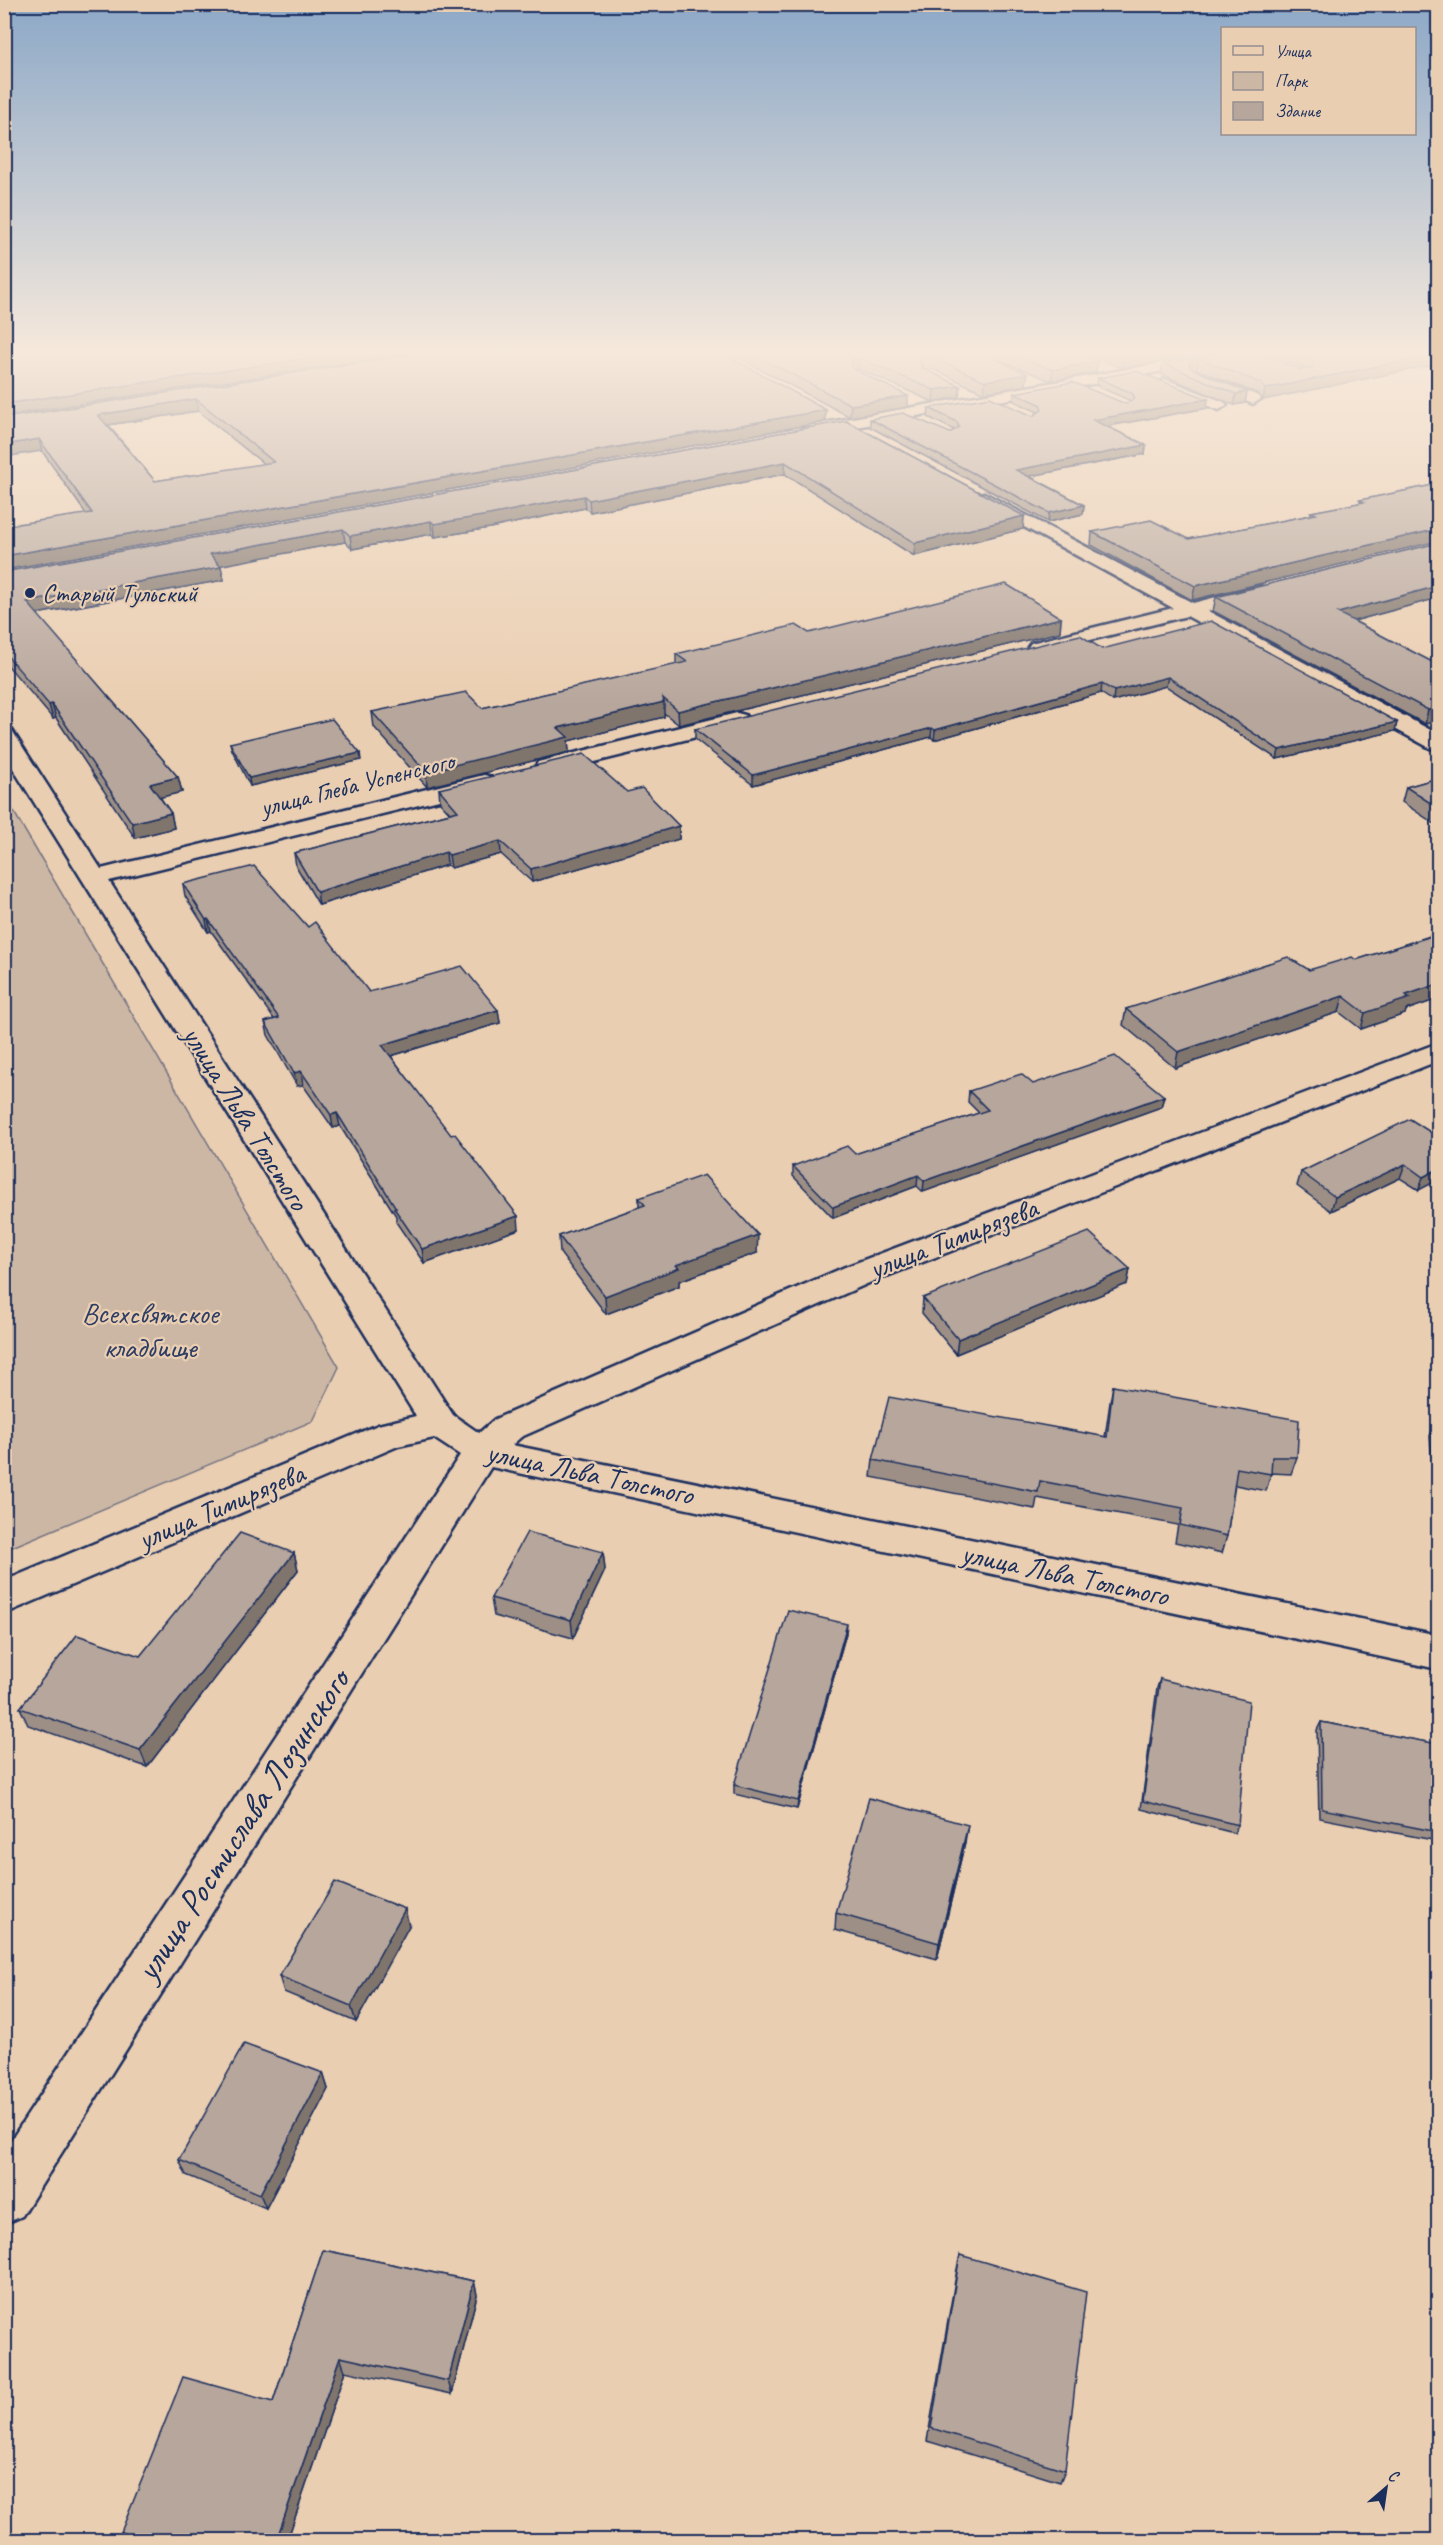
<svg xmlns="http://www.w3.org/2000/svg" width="1443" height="2545" font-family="Caveat,sans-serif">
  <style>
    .green { fill: #ccb7a5; stroke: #747382; stroke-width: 1.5 }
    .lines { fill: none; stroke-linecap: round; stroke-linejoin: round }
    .minor-casing { stroke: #1b2f5e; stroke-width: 5 }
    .minor { fill: #eaceb1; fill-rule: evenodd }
    .wall { fill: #9d8f86; stroke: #1b2f5e; stroke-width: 1.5; fill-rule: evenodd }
    .shaded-wall { fill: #80746d; stroke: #1b2f5e; stroke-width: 1.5 }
    .building { fill: #b7a69c; stroke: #1b2f5e; stroke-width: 1.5; fill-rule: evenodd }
    .poi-dot { fill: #1b2f5e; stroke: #eaceb1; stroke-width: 2 }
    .labels { text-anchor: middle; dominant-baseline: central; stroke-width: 4.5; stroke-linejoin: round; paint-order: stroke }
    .far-poi-label { font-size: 26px; fill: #1b2f5e; stroke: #eaceb1; text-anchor: start }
    .far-street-label { font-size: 26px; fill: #1b2f5e; stroke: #eaceb1 }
    .street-label { font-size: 30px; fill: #1b2f5e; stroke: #eaceb1 }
    .park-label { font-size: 30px; fill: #2d3d65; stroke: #eaceb1 }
    .near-street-label { font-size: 36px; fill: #1b2f5e; stroke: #eaceb1 }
  </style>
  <rect width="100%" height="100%" fill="#eaceb1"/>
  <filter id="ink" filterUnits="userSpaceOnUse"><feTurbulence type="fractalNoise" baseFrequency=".0167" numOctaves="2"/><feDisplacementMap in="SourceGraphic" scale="12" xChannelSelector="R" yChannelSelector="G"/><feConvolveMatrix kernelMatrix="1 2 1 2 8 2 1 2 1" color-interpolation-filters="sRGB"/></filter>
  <g filter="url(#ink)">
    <path class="green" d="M4,795l335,572 -26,54 -308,129z"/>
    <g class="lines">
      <g class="minor-casing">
        <g id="minor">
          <path d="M1241,349h29l-7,4 -456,83 -8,-5 8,-5z"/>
          <path d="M1204,374l54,22 3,3 -8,5 -5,-2 -49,-21 -2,-3z"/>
          <path d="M1165,379l59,23 3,3 -8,5 -5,-2 -54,-21 -3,-3z"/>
          <path d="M984,493l209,110 66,-17 7,2 3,4 -3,4 -58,15 230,123v16l-8,-2 -243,-132 -149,37 -7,-2 -3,-4 3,-4 142,-35 -195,-106 -3,-4 3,-4z"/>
          <path d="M737,713l8,2 3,5 -3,5 -199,49 -8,-2 -3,-5 3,-5z"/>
          <path d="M4,728l8,2 3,5 86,134 383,-94 8,2 4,5 -4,5 -383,94 344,534 26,18 16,-14 350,-152 593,-224v18l-569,222 -348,154 -9,8 926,190v34l-947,-202 -469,749 -18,8v-73l456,-696 -26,-17 -36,8 -394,168v-33l374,-156 38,-9 -412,-662z"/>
        </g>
      </g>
      <use href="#minor" class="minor"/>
    </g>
    <g class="wall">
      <path d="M449,349l376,73 -739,92 -44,-63 -38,-33zM198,411l66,53 -109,17 -47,-56z"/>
      <path d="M722,349h348l26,23 -45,9 -53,-22 -1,1 30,14 -1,11 -42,8 -51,-24h-9l36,17 -1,11 -26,5 -74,-33 -5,1 54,37 -58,10z"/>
      <path d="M1074,349h155l-107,19z"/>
      <path d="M1245,349l54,20h8l-41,-15 1,-5h56l14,4 -10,-4h111l-175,51 -4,-6 -62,-25 -3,1 53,22 -2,11 -11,2 -73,-31 2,-11z"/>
      <path d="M1098,378l109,30 -101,18 40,19 -1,9 -116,22 55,29 -1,9 -35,8 -178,-95v-8l80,14 4,-3 -26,-13 1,-9 104,8 5,-4 -24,-11 1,-8 111,11 5,-3 -34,-15z"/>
      <path d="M846,421l178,95 -1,13 -109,27 -129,-82 -195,38 -5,-4 -95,20 -55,9 -3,-3 -80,15 -7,-7 -125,23 1,2 3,13 -187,34 141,163 4,15 -22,5 11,16 3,15 -39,10 -79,-120 -3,1 -49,-58v-89z"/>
      <path d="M1438,484l-246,116 -101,-55 1,-13 97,7 122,-24v-3l49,-9v-3z"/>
      <path d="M1438,543v55l-84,23 84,44v56l-13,3 -212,-113 3,-14z"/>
      <path d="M1061,618l-1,14 -381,93 -15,-12v4l-96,24 1,11 -142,35 -53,-60 -2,-15 110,-4 194,-43v-11l133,-21z"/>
      <path d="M1102,649l295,73 -2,9 -118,28 -111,-73 -53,15 -12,-8 -167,47 -3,-3 -178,48 -58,-46v-10z"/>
      <path d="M230,743l131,17 -111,26 -18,-36z"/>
      <path d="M1438,778v48l-36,-24 4,-15z"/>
      <path d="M439,789l188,3 52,34v13l-147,43 -31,-28 -50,14 -4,-3 -128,40 -23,-39 -2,-13 156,-40 -10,-11z"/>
      <path d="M183,884l125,43 61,65 129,18 2,13 -109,33 128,173 -95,34 -28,-41v-6l-56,-90 -7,2 -30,-43 -6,1 -29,-51 -3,-13 9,-3 -63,-88 -3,1 -23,-36z"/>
      <path d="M1438,921v78l-32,11 -1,4 -44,15 -22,-17 -164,56 -52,-43 3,-16 230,-49 74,-24 4,-14z"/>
      <path d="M1033,1084l131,12 -3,11 -238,85 -6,-6 -84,32 -40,-42v-10l62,-12 124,-41 -11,-11 1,-11z"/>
      <path d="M1438,1137l-19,53 -19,-12 -69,33 -34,-25 4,-14z"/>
      <path d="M639,1198l118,55 -78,28v5l-73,28 -46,-61 -1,-17 80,-29z"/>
      <path d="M1130,1269l-3,15 -171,70 -34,-41 1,-15z"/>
      <path d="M1113,1386l184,71 -6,17 -20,-1 -5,18 -31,-6 -8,51 -5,17 -47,-11 3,-17 -141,-27 -2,11 -164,-32 2,-17 232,-23 5,-35z"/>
      <path d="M1437,1418h1v120h-1l-7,-102z"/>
      <path d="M603,1552l2,18 -32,68 -79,-22 -3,-18z"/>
      <path d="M294,1553l4,17 -151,197 -119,-42 -8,-17 120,-52z"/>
      <path d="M846,1633l-49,176 -63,-15v-9z"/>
      <path d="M1160,1679l78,146 -4,8 -93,-24 16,-121z"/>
      <path d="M1321,1722l117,22v97l-119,-23 -2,-88z"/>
      <path d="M965,1842l-28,117 -102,-29 1,-17z"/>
      <path d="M409,1926l-53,96 -72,-30 -5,-16z"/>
      <path d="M323,2073l5,16 -62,119 -80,-33 -7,-15z"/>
      <path d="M323,2250l151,31 3,14 -25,99 -107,-23 -58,170h-159l-7,-9 152,-130z"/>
      <path d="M960,2255l105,215 -5,12 -133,-41 30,-172z"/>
    </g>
    <g class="shaded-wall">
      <path d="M367,349h72l-435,67v-12z"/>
      <path d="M999,349l-1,10 -8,5 1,-10z"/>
      <path d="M1170,349h59l-107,19 2,-11z"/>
      <path d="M1438,354v10l-175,36 2,-11z"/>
      <path d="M859,358v11l-6,1 -3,-7 3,-4z"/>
      <path d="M923,358l-1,11 -3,-7z"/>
      <path d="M1199,358l-2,11 -8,2v-6l2,-5z"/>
      <path d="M1098,361l-2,11 -45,9 2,-11z"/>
      <path d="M1027,374l-1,11 -42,8 1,-12z"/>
      <path d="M960,386l-1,11 -26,5 1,-12z"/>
      <path d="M1247,392l-2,11 -11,2 2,-11z"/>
      <path d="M908,396v11l-58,10 1,-12z"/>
      <path d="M196,399l2,12 -97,15 -3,-11z"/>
      <path d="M1208,399l-1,9 -115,21 1,-9z"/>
      <path d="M826,410l-1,12 -821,148v-14z"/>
      <path d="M39,439l3,12 -38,6v-12z"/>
      <path d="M1146,445l-1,9 -130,25 1,-9z"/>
      <path d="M785,462v12l-195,38 -1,-12z"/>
      <path d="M584,496l1,12 -95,20 -55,9 -1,-13z"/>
      <path d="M1084,505l-1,9 -35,8 1,-9z"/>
      <path d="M1024,516l-1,13 -109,27 1,-13z"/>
      <path d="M431,521l1,13 -80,15 -2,-13z"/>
      <path d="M343,529l2,13 -133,25 -2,-13z"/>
      <path d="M1438,529v12l-246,59 3,-14z"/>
      <path d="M221,567l3,13 -194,35 -3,-13z"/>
      <path d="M1438,586v12l-103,28 3,-13z"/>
      <path d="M1061,618l-1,14 -381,93 -1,-14z"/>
      <path d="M1168,677l-2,9 -53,15 1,-10z"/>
      <path d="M1102,684l-1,9 -167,47 1,-10z"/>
      <path d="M664,702v15l-96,24 1,11 -142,35 -1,-15 132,-44z"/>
      <path d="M52,704l4,14 -3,1 -4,-14z"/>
      <path d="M1438,708v13l-13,3 3,-14z"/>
      <path d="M1397,722l-2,9 -118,28 2,-9z"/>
      <path d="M932,728l-1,9 -178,48v-10z"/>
      <path d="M360,753l1,7 -111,26 -1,-8z"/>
      <path d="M178,777l4,15 -28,7 -4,-15z"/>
      <path d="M171,813l3,15 -39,10 -3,-15z"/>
      <path d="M679,826v13l-147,43 -1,-13z"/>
      <path d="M500,841l1,13 -50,14 -2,-13z"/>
      <path d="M446,852l1,13 -128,40 -2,-13z"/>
      <path d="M208,919l3,12 -3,1 -2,-12z"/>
      <path d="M1438,984v15l-32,11 -1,4 -44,15 4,-16 41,-18z"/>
      <path d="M1343,996l-4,16 -164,56 3,-16z"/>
      <path d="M498,1010l2,13 -116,35 -2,-13z"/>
      <path d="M301,1071l2,14 -6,1 -3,-13z"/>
      <path d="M1164,1096l-3,11 -238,85 1,-11z"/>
      <path d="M337,1113l3,13 -7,2 -2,-13z"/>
      <path d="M1405,1164l-5,14 -69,33 4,-14z"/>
      <path d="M1438,1169v11l-19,10 4,-13z"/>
      <path d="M918,1175l-1,11 -84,32v-11z"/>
      <path d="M518,1216l1,13 -95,34 -2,-14z"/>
      <path d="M758,1235l-1,18 -78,28v5l-73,28 -1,-18 71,-31z"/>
      <path d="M1130,1269l-3,15 -171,70 2,-15z"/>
      <path d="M603,1552l2,18 -32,68 -2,-18z"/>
      <path d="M294,1553l4,17 -151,197 -7,-17z"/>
      <path d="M847,1624l-1,9 -49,176 1,-8z"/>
      <path d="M968,1825l-3,17 -28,117 2,-16z"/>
      <path d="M405,1909l4,17 -53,96 -5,-16z"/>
      <path d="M323,2073l5,16 -62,119 -6,-14z"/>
      <path d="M474,2281l3,14 -25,99 -4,-13z"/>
      <path d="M340,2357l5,14 -58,170h-11z"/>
    </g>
    <g class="building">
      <path d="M4,349h363l-363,55z"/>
      <path d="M449,349h266l111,61 -822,146v-30l88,-13 -53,-74 -35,6v-27zM196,399l78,63 -119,19 -57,-66z"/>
      <path d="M743,349h255l-7,5 2,4 34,16 -42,7 -51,-23h-11l-4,4 3,6 38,18 -26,4 -75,-32 -6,1 -3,4 3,6 55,27 -57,9z"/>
      <path d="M1000,349h69l29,12 -45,9z"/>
      <path d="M1103,349h67l-46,8z"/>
      <path d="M1245,349l54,20h11l4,-6 -3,-4 -27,-10h39l19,5 7,-5h89v5l-173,35 -4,-6 -62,-25 -8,2 -2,5 3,4 55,23 -11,2 -73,-31z"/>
      <path d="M1136,371l72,28 -115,21 53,25 -130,25 68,35 -35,8 -179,-94 33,-6 47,20 9,-6 -2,-5 -28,-14 61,-11 43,19 9,-6 -2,-6 -25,-11 57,-11 54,22 9,-6 -3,-5 -34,-15z"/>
      <path d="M846,421l178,95 -109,27 -130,-81 -196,38 -5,-4 -95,19 -55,9 -3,-3 -81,15 -7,-7 -133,25 11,13 -194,35 151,175 -28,7 21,29 -39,10 -80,-119 -3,1 -45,-53v-80z"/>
      <path d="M1438,484v45l-243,57 -103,-54 59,-12 38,19 127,-25 -5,-2 53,-10 -4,-2z"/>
      <path d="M1438,543v43l-100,27 100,52v43l-10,2 -212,-113z"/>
      <path d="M1006,584l55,34 -383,93 -15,-13 1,4 -106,26 10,9 -142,35 -54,-60 94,-20 16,16 205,-46 -11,-8 120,-29 13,8z"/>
      <path d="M1211,621l186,101 -118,28 -111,-73 -54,14 -12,-7 -167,46 -3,-2 -179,47 -58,-46 385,-94 22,14z"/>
      <path d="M332,719l28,34 -111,25 -19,-35z"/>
      <path d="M584,754l43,38 15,-4 37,38 -148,43 -31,-28 -51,14 -3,-3 -129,40 -23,-39 164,-42 -19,-22z"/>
      <path d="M1438,778v30l-32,-21z"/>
      <path d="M254,866l54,61 7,-5 54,70 93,-26 36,44 -116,35 69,90 4,-1 63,82 -96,33 -28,-41h2l-59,-95 -6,2 -30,-44 -7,2 -29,-51 14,-4 -71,-99 -2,1 -23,-36z"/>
      <path d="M1438,934v50l-32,11 4,3 -45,15 -22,-17 -165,56 -52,-43 162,-52 21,13 43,-13 4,3z"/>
      <path d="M1115,1056l49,40 -240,85 -6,-6 -85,32 -40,-41 54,-20 8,8 133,-44 -19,-19 52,-17 12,10z"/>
      <path d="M1410,1119l28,18v32l-15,8 -18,-13 -70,33 -34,-25z"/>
      <path d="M704,1175l54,60 -82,30 3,3 -74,28 -46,-60 86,-31 -6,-7z"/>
      <path d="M1089,1232l41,37 -172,70 -35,-41z"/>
      <path d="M1113,1386l186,34 -2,37h-25l-1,17 -34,-6 -10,68 -47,-11 3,-17 -143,-27 -2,11 -165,-32 16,-63 218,40z"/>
      <path d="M1437,1418h1v22z"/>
      <path d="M527,1532l76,20 -32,68 -80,-22z"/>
      <path d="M240,1533l54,20 -154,197 -120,-42 57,-73 63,21z"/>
      <path d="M788,1610l59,14 -49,177 -64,-16z"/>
      <path d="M1160,1679l89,22 -11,124 -95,-24z"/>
      <path d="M1321,1722l117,22v88l-116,-23z"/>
      <path d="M869,1798l99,27 -29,118 -103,-30z"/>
      <path d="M335,1882l70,27 -54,97 -72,-30z"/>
      <path d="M244,2044l79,29 -63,121 -81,-34z"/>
      <path d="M323,2250l151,31 -26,100 -108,-24 -64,184h-126l-29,-9 62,-155 90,25z"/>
      <path d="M960,2255l126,37 -21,178 -134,-42z"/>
    </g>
  </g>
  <linearGradient id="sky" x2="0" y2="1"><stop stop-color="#8ca8c7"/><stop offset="0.5" stop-color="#f6e9dc"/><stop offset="1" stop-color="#f6e9dc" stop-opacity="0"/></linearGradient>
  <rect width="1443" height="705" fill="url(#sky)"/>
  <circle class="poi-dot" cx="30" cy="593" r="6"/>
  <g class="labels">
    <g class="far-poi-label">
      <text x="42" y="593">Старый Тульский</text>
    </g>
    <g class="far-street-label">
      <text transform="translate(357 784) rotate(-14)">улица Глеба Успенского</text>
    </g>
    <g class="street-label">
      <text transform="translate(246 1118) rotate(58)">улица Льва Толстого</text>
      <text transform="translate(953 1238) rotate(-21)">улица Тимирязева</text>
      <text transform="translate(590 1473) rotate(12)">улица Льва Толстого</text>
      <text transform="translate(221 1506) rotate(-23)">улица Тимирязева</text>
      <text transform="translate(1065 1574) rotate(12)">улица Льва Толстого</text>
    </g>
    <g class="park-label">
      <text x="150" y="1313">Всехсвятское<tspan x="150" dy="34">кладбище</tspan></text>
    </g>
    <g class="near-street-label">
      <text transform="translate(242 1825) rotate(-57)">улица Ростислава Лозинского</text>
    </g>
  </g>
  <rect width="1443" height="2545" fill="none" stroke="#eaceb1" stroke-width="24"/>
  <rect x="12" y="12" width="1419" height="2521" fill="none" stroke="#1b2f5e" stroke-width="2" filter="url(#ink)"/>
  <rect x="1221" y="27" width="195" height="108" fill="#eaceb1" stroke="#978e90" stroke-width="1.5"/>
  <rect x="1233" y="46" width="30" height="9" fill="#eaceb1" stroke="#978e90" stroke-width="1.5"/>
  <text x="1275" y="57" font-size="18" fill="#1b2f5e">Улица</text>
  <rect x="1233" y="72" width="30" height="18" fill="#ccb7a5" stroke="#978e90" stroke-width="1.5"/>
  <text x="1275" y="87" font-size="18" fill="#1b2f5e">Парк</text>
  <rect x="1233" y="102" width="30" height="18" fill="#b7a69c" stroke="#978e90" stroke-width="1.5"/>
  <text x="1275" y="117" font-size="18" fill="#1b2f5e">Здание</text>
  <g transform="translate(1386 2488) rotate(29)" stroke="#eaceb1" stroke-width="4.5" paint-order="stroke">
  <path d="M0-4.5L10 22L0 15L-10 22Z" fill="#1b2f5e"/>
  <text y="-9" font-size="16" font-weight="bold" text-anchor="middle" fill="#1b2f5e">С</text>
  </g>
</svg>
